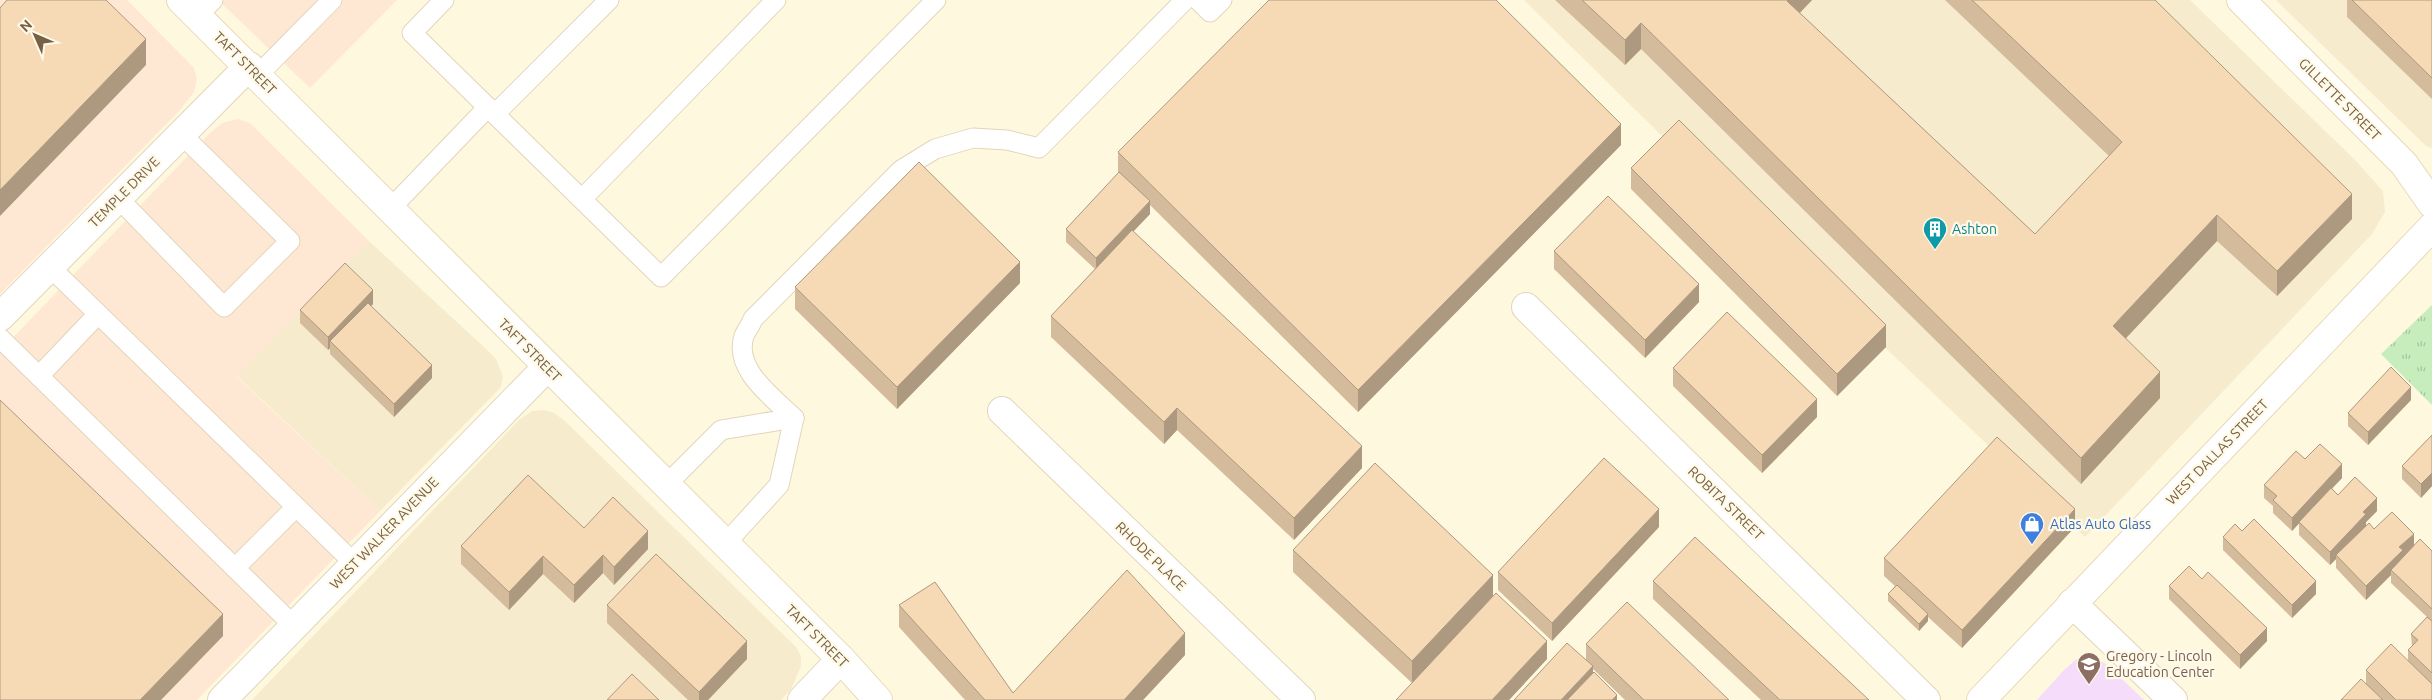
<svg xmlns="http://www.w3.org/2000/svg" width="2432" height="700" font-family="Ubuntu,sans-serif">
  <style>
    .residential { fill: #f6ebcd }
    .commercial { fill: #ffe8d3 }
    .education { fill: #f5dcfa }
    .grass { fill: url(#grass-tufts) }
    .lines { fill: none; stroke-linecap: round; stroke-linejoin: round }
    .lane-casing { stroke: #e3d5bb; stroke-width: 21 }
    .street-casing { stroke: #e3d5bb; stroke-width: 30 }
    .secondary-casing { stroke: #e9d8b8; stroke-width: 30 }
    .lane { stroke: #fff; stroke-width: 19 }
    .street { stroke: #fff; stroke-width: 28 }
    .secondary { stroke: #fff; stroke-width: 28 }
    .wall { fill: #d4bb9c }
    .shaded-wall { fill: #ac997f }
    .building { fill: #f6dab5; stroke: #ac997f }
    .labels { text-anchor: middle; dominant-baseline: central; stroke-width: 4.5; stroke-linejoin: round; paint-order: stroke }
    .street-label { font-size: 14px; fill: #776045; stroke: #fffae8 }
    .culture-label { font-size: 14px; fill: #0d838f; stroke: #fffae8; text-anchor: start }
    .shop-label { font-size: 14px; fill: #366cbe; stroke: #fffae8; text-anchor: start }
    .education-label { font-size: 14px; fill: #785e54; stroke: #fffae8; text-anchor: start }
  </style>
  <defs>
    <pattern id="grass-tufts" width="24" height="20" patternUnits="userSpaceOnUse" patternTransform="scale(1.25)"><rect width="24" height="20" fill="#c8edbd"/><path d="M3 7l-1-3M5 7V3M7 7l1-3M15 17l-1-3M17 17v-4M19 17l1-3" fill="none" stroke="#a7c39b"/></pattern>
  </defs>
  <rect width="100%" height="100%" fill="#fef8df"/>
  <g class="residential">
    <path d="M1524,0h666l165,160 28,31 2,21 -13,22 -287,303 -419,-397z"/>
    <path d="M2276,0h156v148l-6,-2z"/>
    <path d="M369,241l116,107 11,11 7,17 -2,11 -121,124 -143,-135z"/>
    <path d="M544,410l10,3 11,8 231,226 5,9v10l-10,23 -10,11h-529l267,-280 13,-9z"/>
  </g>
  <g class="commercial">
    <path d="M0,0h127l67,68 3,11 -3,13 -15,19 -179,183z"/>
    <path d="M218,0h179l-87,88z"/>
    <path d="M238,119l12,4 119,118 -132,136 143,134 -183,189h-197v-349l209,-217 13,-11z"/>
  </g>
  <path class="education" d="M2091,656l15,8 38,36h-107l27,-30 14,-12z"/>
  <path class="grass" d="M2432,305v100l-51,-51z"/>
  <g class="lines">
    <g class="lane-casing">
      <g id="lane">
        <path d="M444,0l-32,33 249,244 275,-277"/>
        <path d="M1198,0l12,12 12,-12"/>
        <path d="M197,16l16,-16"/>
        <path d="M258,75l74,-75"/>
        <path d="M495,114l114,-114"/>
        <path d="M118,198l106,109 66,-66 -109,-107"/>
        <path d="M582,199l194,-199"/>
        <path d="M390,209l98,-102"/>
        <path d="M50,267l304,296"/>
        <path d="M0,338l294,288"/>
        <path d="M39,376l59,-62"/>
        <path d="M794,418c-20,-20 -61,-48 -50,-82 2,-5 7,-11 9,-17l148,-149 34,-21 38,-11 34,2 32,8 146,-148"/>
        <path d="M666,485l55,-55 73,-12"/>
        <path d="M725,544l54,-59 15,-67"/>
        <path d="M235,568l61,-61"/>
      </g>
    </g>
    <g class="street-casing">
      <g id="street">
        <path d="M1526,307l400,393"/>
        <path d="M0,317l249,-251"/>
        <path d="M1002,411l299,289"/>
        <path d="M2072,603l101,97"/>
        <path d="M222,700l325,-333"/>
        <path d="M802,700l39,-41"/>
      </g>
    </g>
    <g class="secondary-casing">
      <g id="secondary">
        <path d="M181,0l660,659 37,41"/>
        <path d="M2241,0l163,164 28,40"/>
        <path d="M1981,700l451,-473"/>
      </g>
    </g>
    <use href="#lane" class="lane"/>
    <use href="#street" class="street"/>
    <use href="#secondary" class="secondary"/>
  </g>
  <g class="wall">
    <path d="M1555,0h257l-12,13 235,221 74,-78 -164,-156h210l197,219 -75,77 -60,-55 -91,97 34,60 -79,86 -440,-435 -16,16z"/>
    <path d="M2347,0h85v99l-85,-82z"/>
    <path d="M1621,145l-263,267 -208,-207v9l-17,17 229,237 -68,72 -117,-110 -13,14 -113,-107v-21l44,-47 -29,-27v-13l52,-55v-22z"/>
    <path d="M1631,168l255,179 -49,49 -206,-207z"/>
    <path d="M1554,251l145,51 -54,56 -91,-89z"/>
    <path d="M1020,283l-123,126 -102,-100v-22z"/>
    <path d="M373,304l-2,2 61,72 -38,39 -64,-63v-6l-2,2 -28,-27v-13z"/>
    <path d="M1673,368l144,49 -55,56 -89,-87z"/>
    <path d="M2411,400l-43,45 -20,-19v-13z"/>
    <path d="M2432,435v51l-11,12 -19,-19v-13z"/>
    <path d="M2305,459l37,19 -10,10 6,7 39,16 -11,11v4l48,20 18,5v149h-91l25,-17v-13l42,-9v-11l4,-3 -1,-13 16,-17 -36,-34v-8l-25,25 -30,-32v-9l-6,6 -31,-30v-12l-7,8 -19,-18v-7l-9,-8v-13z"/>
    <path d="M1659,527l-107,114 -54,-51v-18z"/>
    <path d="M2075,527l-113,121 -34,-31v4l-9,10 -31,-30v-7l7,-8 -11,-10v-18z"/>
    <path d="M584,528l64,21 -34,36 -11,-12 -29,30 -31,-29 -34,36 -48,-46v-18z"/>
    <path d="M2242,531l74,63 -24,24 -69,-68v-13z"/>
    <path d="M1293,550l200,46 54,63 -38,41h-113l16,-17 -119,-111z"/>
    <path d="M1653,581l216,119h-108l-108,-101z"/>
    <path d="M2169,586l98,55 -27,28 -71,-70z"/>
    <path d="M607,605l140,54 -39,41h-20l-81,-77z"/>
    <path d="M899,605l114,88 172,-38 -42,45h-178l-66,-73z"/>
    <path d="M1586,644l143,56h-104l-32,-31v4l24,27h-103l72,-40z"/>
  </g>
  <g class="shaded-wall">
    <path d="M1788,0h24l-25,26v-25z"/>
    <path d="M1641,23v26l-16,16v-25z"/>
    <path d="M146,39v26l-146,151v-26z"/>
    <path d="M1621,124v21l-263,267v-22z"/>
    <path d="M2352,194v25l-75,77v-25z"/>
    <path d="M1150,201v13l-54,57v-13z"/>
    <path d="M2217,215v26l-104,111v-26z"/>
    <path d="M1020,262v21l-123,126v-22z"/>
    <path d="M1699,284v18l-54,56v-18z"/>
    <path d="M373,290v14l-39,41 -4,-4v7l-2,2v-13z"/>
    <path d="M1886,325v22l-49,49v-22z"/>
    <path d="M432,365v13l-38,39v-13z"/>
    <path d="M2160,372v26l-79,86v-26z"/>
    <path d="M2411,387v13l-43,45v-13z"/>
    <path d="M1817,399v18l-55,56v-18z"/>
    <path d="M1177,408v22l-13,14v-22z"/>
    <path d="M1362,446v22l-68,72v-22z"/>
    <path d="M2342,464v14l-50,53v-13z"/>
    <path d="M2432,473v13l-11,12v-14z"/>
    <path d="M2377,498v13l-11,11v5l-30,28v4l-6,6v-13l33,-40z"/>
    <path d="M1659,509v18l-107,114v-18z"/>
    <path d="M2075,509v18l-113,121v-18z"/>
    <path d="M648,531v18l-34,36v-18z"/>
    <path d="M2414,534v13l-23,23v5l-25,25v-14l33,-39z"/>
    <path d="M603,555v18l-29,30v-18z"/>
    <path d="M543,556v18l-34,36v-18z"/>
    <path d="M1493,575v21l-81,87v-22z"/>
    <path d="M2316,581v13l-24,24v-13z"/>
    <path d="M223,614v22l-62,64h-21z"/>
    <path d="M1928,614v7l-9,10v-7z"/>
    <path d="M2267,628v13l-27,28v-14z"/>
    <path d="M1185,633v22l-42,45h-19z"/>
    <path d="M747,641v18l-39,41h-9v-8z"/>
    <path d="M1547,641v18l-38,41h-17z"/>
    <path d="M1593,666v14l-20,20h-12z"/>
    <path d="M1617,695v5h-5z"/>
  </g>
  <g class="building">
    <path d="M7,0h99l40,39 -146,151v-182z"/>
    <path d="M1269,0h227l125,124 -263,266 -240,-238z"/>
    <path d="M1582,0h206l-1,1 248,233 87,-92 -150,-142h183l197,194 -75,77 -60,-56 -104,111 47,46 -79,86 -440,-435 -16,17z"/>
    <path d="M2352,0h80v78z"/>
    <path d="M1679,120l207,205 -49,49 -206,-206z"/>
    <path d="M919,162l101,100 -123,125 -102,-100z"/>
    <path d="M1119,172l31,29 -54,57 -30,-29z"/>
    <path d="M1608,196l91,88 -54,56 -91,-89z"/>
    <path d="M1132,230l230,216 -68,72 -117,-110 -13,14 -113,-106z"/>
    <path d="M345,263l28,27 -45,47 -28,-27z"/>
    <path d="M368,303l64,62 -38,39 -64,-63z"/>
    <path d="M1727,312l90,87 -55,56 -89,-87z"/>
    <path d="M2391,367l20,20 -43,45 -20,-19z"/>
    <path d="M0,400l223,214 -83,86h-140z"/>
    <path d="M2432,435v38l-11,11 -19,-18z"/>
    <path d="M1997,437l78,72 -113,121 -78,-72z"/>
    <path d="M2320,444l22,20 -50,54 -19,-18 4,-4 -13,-11 32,-34 9,8z"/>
    <path d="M1604,458l55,51 -107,114 -54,-51z"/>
    <path d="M1375,463l118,112 -81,86 -119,-111z"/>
    <path d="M528,475l56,53 29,-31 35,34 -34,36 -11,-12 -29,30 -31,-29 -34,36 -48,-46z"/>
    <path d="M2355,477l22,21 -14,14 3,2 -36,38 -31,-30 32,-34 7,7z"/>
    <path d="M2392,512l22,22 -15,13 4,3 -37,36 -30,-31 33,-32 5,6z"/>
    <path d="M2254,519l62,62 -24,24 -69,-68 12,-13 7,7z"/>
    <path d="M1695,537l174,163h-89l-127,-119z"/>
    <path d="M2420,539l12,12v58l-41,-39z"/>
    <path d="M656,554l91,87 -48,51 -92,-87z"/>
    <path d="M2189,566l13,13 6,-7 59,56 -27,27 -71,-69z"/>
    <path d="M1127,570l58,63 -61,67h-139l-86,-95 36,-23 78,111z"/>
    <path d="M1897,585l31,29 -9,10 -31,-30z"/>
    <path d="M1496,593l51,48 -55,59h-96z"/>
    <path d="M1627,602l102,98h-85l-58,-56z"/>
    <path d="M2427,617l5,4v52l-24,-23 10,-10 -7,-6z"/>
    <path d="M1567,643l26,23 -32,34h-47z"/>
    <path d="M2391,644l41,40v16h-36l-30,-30z"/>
    <path d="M1594,672l23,23 -5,5h-45z"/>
    <path d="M632,674l27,26h-52z"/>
    <path d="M2361,679l22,21h-42z"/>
  </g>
  <defs>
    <g id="building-pin" transform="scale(1.25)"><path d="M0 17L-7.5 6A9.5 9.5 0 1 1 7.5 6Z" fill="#0f9aa8" stroke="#fffae8"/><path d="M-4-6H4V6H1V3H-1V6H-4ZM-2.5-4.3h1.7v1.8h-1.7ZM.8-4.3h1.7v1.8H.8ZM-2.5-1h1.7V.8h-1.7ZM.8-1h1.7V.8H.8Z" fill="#fff"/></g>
    <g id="shop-pin" transform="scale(1.25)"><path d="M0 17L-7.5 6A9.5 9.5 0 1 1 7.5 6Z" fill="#3f7fe0" stroke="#fffae8"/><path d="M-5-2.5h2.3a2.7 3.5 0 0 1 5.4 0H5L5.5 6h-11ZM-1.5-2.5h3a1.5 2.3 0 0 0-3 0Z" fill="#fff"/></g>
    <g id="school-pin" transform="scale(1.25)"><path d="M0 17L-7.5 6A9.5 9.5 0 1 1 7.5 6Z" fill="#8d6e63" stroke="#fffae8"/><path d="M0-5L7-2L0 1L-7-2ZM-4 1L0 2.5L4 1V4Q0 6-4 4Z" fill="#fff"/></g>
  </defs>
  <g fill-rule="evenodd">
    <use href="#building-pin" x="1935" y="229"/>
    <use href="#shop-pin" x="2032" y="524"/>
    <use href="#school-pin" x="2089" y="664"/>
  </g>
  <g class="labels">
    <g class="street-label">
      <text transform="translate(245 63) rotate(45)">TAFT STREET</text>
      <text transform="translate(2340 99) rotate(45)">GILLETTE STREET</text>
      <text transform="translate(124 192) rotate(-45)">TEMPLE DRIVE</text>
      <text transform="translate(530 350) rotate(45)">TAFT STREET</text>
      <text transform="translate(2217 452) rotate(-46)">WEST DALLAS STREET</text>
      <text transform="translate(1726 503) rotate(44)">ROBITA STREET</text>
      <text transform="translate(384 533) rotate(-46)">WEST WALKER AVENUE</text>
      <text transform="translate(1151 556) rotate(44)">RHODE PLACE</text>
      <text transform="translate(817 636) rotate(45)">TAFT STREET</text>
    </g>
    <g class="culture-label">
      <text x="1952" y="229">Ashton</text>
    </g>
    <g class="shop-label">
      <text x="2050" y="524">Atlas Auto Glass</text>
    </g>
    <g class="education-label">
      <text x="2106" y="656">Gregory - Lincoln<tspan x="2106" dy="16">Education Center</tspan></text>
    </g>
  </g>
  <g transform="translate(35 35) rotate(315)" stroke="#fffae8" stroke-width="4" paint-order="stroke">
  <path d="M0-4L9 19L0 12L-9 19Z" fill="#776045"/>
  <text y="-8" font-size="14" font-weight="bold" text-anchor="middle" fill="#776045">N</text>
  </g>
</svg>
